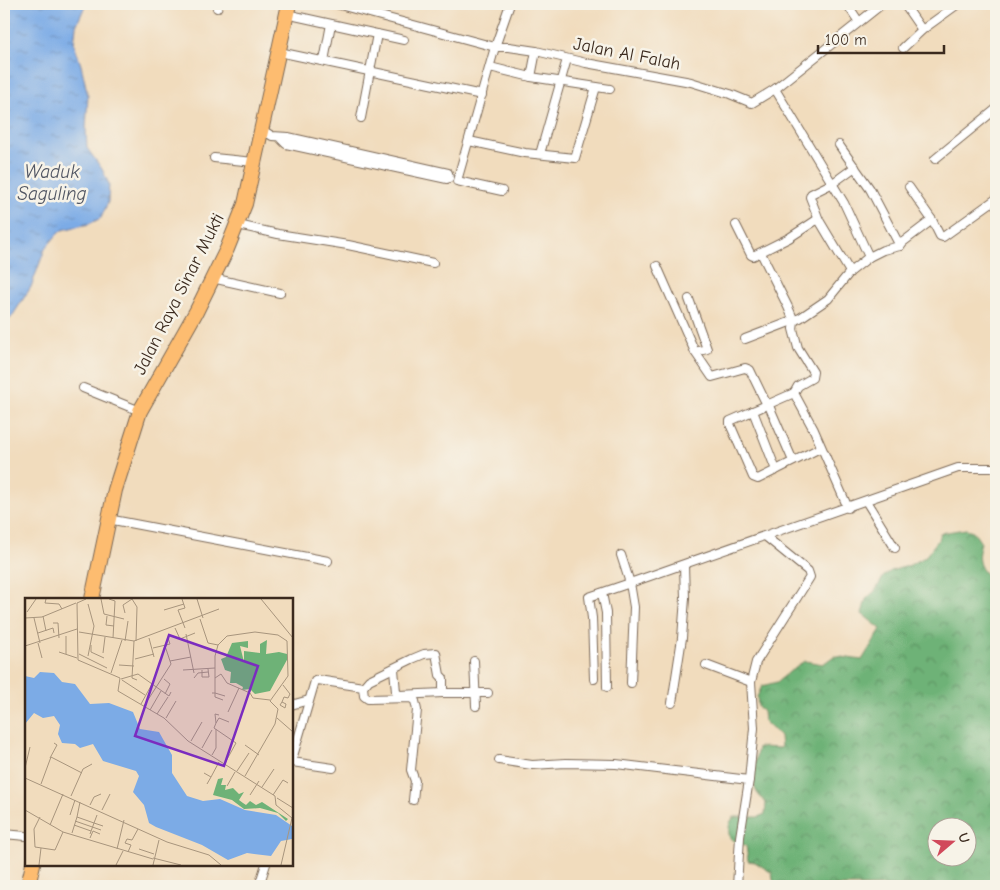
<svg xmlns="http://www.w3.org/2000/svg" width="1000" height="890" font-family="'Comic Neue',sans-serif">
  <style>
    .forest { fill: url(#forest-crowns); stroke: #546e4a; fill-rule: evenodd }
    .water { fill: url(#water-ripples); stroke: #5c6a82 }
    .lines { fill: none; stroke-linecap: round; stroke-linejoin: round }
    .street-casing { stroke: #7b6856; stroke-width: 10 }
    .highway-casing { stroke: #7b6856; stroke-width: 16 }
    .street { stroke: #fff; stroke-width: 8 }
    .highway { stroke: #fdbc70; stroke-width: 14 }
    .labels { text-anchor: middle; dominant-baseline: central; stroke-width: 5; stroke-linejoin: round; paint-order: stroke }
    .street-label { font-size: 18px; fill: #3b2a1e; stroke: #f7f3e8 }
    .water-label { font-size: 19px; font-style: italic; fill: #525764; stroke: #f7f3e8 }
    .inset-road { fill: none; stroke: #a8957d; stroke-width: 1 }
    .view { fill: #7b2cbf; fill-opacity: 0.15; stroke: #7b2cbf; stroke-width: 2.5 }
    .inset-edge { fill: none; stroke: #3b2a1e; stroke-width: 2.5 }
  </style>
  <defs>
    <pattern id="forest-crowns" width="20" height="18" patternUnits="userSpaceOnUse" patternTransform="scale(1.25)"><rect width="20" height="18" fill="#6eb277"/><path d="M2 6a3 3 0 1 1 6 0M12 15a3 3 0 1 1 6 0" fill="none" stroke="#5c9161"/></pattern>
    <pattern id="water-ripples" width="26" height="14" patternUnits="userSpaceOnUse" patternTransform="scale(1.25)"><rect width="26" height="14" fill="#7cabe6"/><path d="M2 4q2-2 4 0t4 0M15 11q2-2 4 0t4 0" fill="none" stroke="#678bba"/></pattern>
  </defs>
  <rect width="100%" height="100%" fill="#f7f3e8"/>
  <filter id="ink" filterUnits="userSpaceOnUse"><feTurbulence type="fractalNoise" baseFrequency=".02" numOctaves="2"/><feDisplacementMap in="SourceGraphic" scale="10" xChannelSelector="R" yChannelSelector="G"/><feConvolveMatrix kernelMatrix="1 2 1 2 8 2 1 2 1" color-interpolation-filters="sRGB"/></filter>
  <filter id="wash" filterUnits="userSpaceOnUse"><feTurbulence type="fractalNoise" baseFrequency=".0096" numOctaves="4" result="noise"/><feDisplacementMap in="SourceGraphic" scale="20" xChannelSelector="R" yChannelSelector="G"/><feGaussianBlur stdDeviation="1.12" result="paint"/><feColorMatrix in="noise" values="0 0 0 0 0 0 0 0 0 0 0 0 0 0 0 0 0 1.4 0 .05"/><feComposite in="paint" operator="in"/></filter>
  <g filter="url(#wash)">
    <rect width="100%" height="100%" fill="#f1dcbd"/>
    <path class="forest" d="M966,529l7,2 8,12c-4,13 -4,22 6,32h9v157l-5,6 2,8 3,2v138h-224l2,-1 -2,-12 -17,-11 -7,-1 -2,-15 -16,-7c-2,-8 -2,-16 4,-22h24l7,-3 1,-11c-2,-3 -6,-6 -8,-9 -9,-12 -2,-34 0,-47l23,1 -1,-12 -16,-15 -1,-9 -5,-6 -1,-9 5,-11 15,-4 21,-17 7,-4 18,3 11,-8 28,4 19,-31 -19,-15 4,-15 9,-8 9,-15 7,-5 19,-6 15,-8 13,-17 2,-7zM938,828h30v30h-30z"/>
    <path class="water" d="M4,4h82l-10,22 -2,18 7,21 7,31 -2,33 1,19 15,21 7,15 -1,18 -7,16 -12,6 -27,6 -7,7 -10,12 -14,38 -20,31 -7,7z"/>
  </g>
  <g filter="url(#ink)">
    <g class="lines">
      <g class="street-casing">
        <g id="street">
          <path d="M336,4l159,43h14l27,4 50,12 105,19 39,12 22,9 23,-14 107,-85"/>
          <path d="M847,4l12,18"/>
          <path d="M904,4l18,26 36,-26"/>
          <path d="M217,8l2,-4"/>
          <path d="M286,14l118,26"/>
          <path d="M903,48l19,-18"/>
          <path d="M279,52l203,43"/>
          <path d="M324,61l7,-37"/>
          <path d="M490,67l41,10 79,12"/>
          <path d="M531,77l5,-26"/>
          <path d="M775,89l69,114 25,54"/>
          <path d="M361,118l16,-84"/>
          <path d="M261,129l11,7 16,1 160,36 1,5 -2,1 -161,-35 -7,-7"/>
          <path d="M469,141l56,12 50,5 21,-71"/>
          <path d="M839,145l31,44 30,57"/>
          <path d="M540,154l27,-95"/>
          <path d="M214,158l40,4"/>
          <path d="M935,159l61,-50"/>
          <path d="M909,187l23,33"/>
          <path d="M502,191l-45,-10 38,-134 15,-43"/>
          <path d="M819,220l-9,-23 1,-3 22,-11 22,-16"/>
          <path d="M238,225l40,9 70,11 85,18"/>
          <path d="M736,225l15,30 2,1 36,-18 26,-17 4,-1 31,52"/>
          <path d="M761,253l27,54 6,14 -1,8 5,19 15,24 -1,6 -14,8 -4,7 20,37 34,78"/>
          <path d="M657,266l38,86 12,-3 -18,-50"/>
          <path d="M212,278l68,15"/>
          <path d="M745,339l55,-21 28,-19 22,-27 19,-15 14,-7 17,-4 3,-4 29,-22 8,16 3,1 53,-38"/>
          <path d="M695,352l17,25 33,-9 5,2 17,35 3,3 23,53"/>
          <path d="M83,388l57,23"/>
          <path d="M794,393l-64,28v3l23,53 5,2 62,-31"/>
          <path d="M753,411l23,59"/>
          <path d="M866,501l29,47"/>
          <path d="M108,519l220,42"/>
          <path d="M621,555l9,28 328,-115h38"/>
          <path d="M602,593l4,20 1,74"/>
          <path d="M474,661l2,45"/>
          <path d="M706,665l45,17"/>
          <path d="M394,669l2,23 3,3 44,-2h45"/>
          <path d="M594,679l-2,-61 -3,-21 41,-14 4,24 -3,76"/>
          <path d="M672,703l10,-65 3,-40 -1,-33"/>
          <path d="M291,705l18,-5"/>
          <path d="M499,760l33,5 34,-2 50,1 133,16"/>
          <path d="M292,762l41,6"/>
          <path d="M291,763l24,-82 3,-1 45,7"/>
          <path d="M413,800l2,-19 -4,-11 6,-60 -2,-9 -4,-3 -43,1 -4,-3 -1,-9 6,-7 43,-21 12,-5 12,-1 4,22 3,3v15"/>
          <path d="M4,834l22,2"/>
          <path d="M259,886l7,-22"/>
          <path d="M737,886l3,-49 9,-57 5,-52 -3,-46 5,-20 54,-85 -2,-6 -43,-35"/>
        </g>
      </g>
      <g class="highway-casing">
        <g id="highway">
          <path d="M92,599l23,-109 25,-79 56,-99 31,-63 18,-45 44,-200"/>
          <path d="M28,886l5,-22"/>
        </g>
      </g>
      <use href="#street" class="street"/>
      <use href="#highway" class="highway"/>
    </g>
  </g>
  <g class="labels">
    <g class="street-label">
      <text transform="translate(627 54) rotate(11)">Jalan Al Falah</text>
      <text transform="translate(179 294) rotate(-63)">Jalan Raya Sinar Mukti</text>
    </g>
    <g class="water-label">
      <text x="52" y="172">Waduk<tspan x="52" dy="22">Saguling</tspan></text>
    </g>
  </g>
  <g transform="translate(25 598)">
    <rect width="268" height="268" fill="#f1dcbd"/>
    <path d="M242,42l-1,14 13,-2 8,2 1,4 -18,33 -15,3 -5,-5 -8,1 1,-3 -7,-4h-6l1,-11 -6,-2 -4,-11 5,-2 6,-14 16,-2v7l-8,-2 4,16v-11l16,2v-9zM198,180l-2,7h5l-1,5 8,-2 6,6 5,-2 -5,8 4,3 3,2 4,-4 6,4 6,-3 26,17 -2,2 -8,-8 -18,-5 -16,1 -12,-9 -19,-5 5,-16z" fill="#6eb277"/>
    <path d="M15,74l14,1 8,9 13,2 15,20 19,-1 24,9 7,17 19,3 13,23v18l15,23 16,5 17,-2 25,11 31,5 16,11v13l-11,2 -10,15 -24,-3 -19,7 -26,-15 -46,-18 -7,-4 -5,-18 -11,-13 6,-16 -3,-5 -33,-10 -10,-17 -13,4 -5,-4 -13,-1 -4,-9 2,-9 -6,-9 -11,2 -9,-5 -9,11v-48l9,2z" fill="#7cabe6"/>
    <path class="inset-road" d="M21,1l-1,4 14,1 3,5M61,1l-9,4 1,57 42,18 -2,13 46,27 24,23 87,55 1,9 16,13 -11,47M76,1l3,15 20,5M84,1l6,2 -2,37M107,1l5,8 -1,34M157,1l3,9 -7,2 7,18M172,1l6,19M236,1l32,39M63,6l6,22 -6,30M139,12l20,-6M2,14l9,-13M100,15l-2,-8 9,-6M18,18l3,15M82,18l-1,9 8,1M0,20l17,-1 34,-14M9,20l6,25M175,21l8,24 10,2M28,25h5l1,15M150,30l5,11 15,-6M54,34l55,9 85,-32M13,35l15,-5 1,5M161,36l8,39M124,40l5,19M100,43l3,-20M109,43l-2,37 5,2M13,45l4,15M66,47v7l13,6M0,48l52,-17M128,50l17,-4 -2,-6M34,54l18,6M78,55l2,-16M41,56v-18M54,56l28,14M110,61l19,-5M145,63l21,-4M94,67l15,1M158,72l32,-2M177,72v7h7l-1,-8M86,75l11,-33M169,80l4,-5 10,-1M190,80l6,-4 6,9 23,10 3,5 17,2M96,81l17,-5 31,22 2,-4M139,81l6,5 -5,10M97,82l23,15M187,95h3v-37l3,-11 9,-9 28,-4 23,3 9,6 1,35 -18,25 8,8 -3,15 -30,52M198,102l-8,-3v-4l10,3M257,104l4,2 -1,4 -5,-3 2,-3 2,-5 4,1 2,-4 -7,-9M116,106l11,-20M119,108l27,-42 -6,-18M125,112l11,-19M203,114l11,-24M132,116l11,-17M194,117l-4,-1 1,9 3,-5 10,4M141,120l10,-17M252,120l16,14M191,125l-2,5 22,15 -11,20M166,143l11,-19M220,147l14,10M177,150l10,-18M187,157l4,-7v-19M26,159l31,16M25,160l7,-13 -3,-2M0,170l5,-21M212,173l12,-18M179,175l7,4 -4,7M186,179l8,-15M0,180l142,64 42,13 12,10M16,186l10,-27M202,188l8,-14M237,189l12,-18M225,197l9,-14M248,197l10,-15 5,3M46,198l12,-27 9,-5M252,200l16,10M65,207l4,-8 7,-3M0,212l38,22 90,27M77,212l8,-16M45,217l5,-15M72,217l-3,8 9,3M15,219l-6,12 1,18 20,3 8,-18M52,219l3,-15M50,223l26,9M25,227l13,-31M49,227l17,6M47,235l5,-16 17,6 -4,11M65,240l3,-7 7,3M92,251l7,-29M114,251l15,5M103,254l3,-7 -6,-2 2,-4 5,1 6,-11M128,260l28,7M14,267l2,-17M91,267l7,-14M128,267l6,-25"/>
    <path class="view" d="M144,37l89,31 -34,100 -89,-30z"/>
    <rect width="268" height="268" class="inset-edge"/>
  </g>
  <rect width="1000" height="890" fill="none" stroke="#f7f3e8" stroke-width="20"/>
  <g transform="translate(952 842) rotate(71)"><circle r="24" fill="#f7f3e8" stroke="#aca397"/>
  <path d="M0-4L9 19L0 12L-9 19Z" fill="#d1495b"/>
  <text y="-8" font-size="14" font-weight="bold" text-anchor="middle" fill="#3b2a1e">U</text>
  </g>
  <path d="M818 45v8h126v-8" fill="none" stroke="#3b2a1e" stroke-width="2.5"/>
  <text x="825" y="45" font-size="15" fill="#3b2a1e" stroke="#f7f3e8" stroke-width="4" paint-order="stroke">100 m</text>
</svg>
